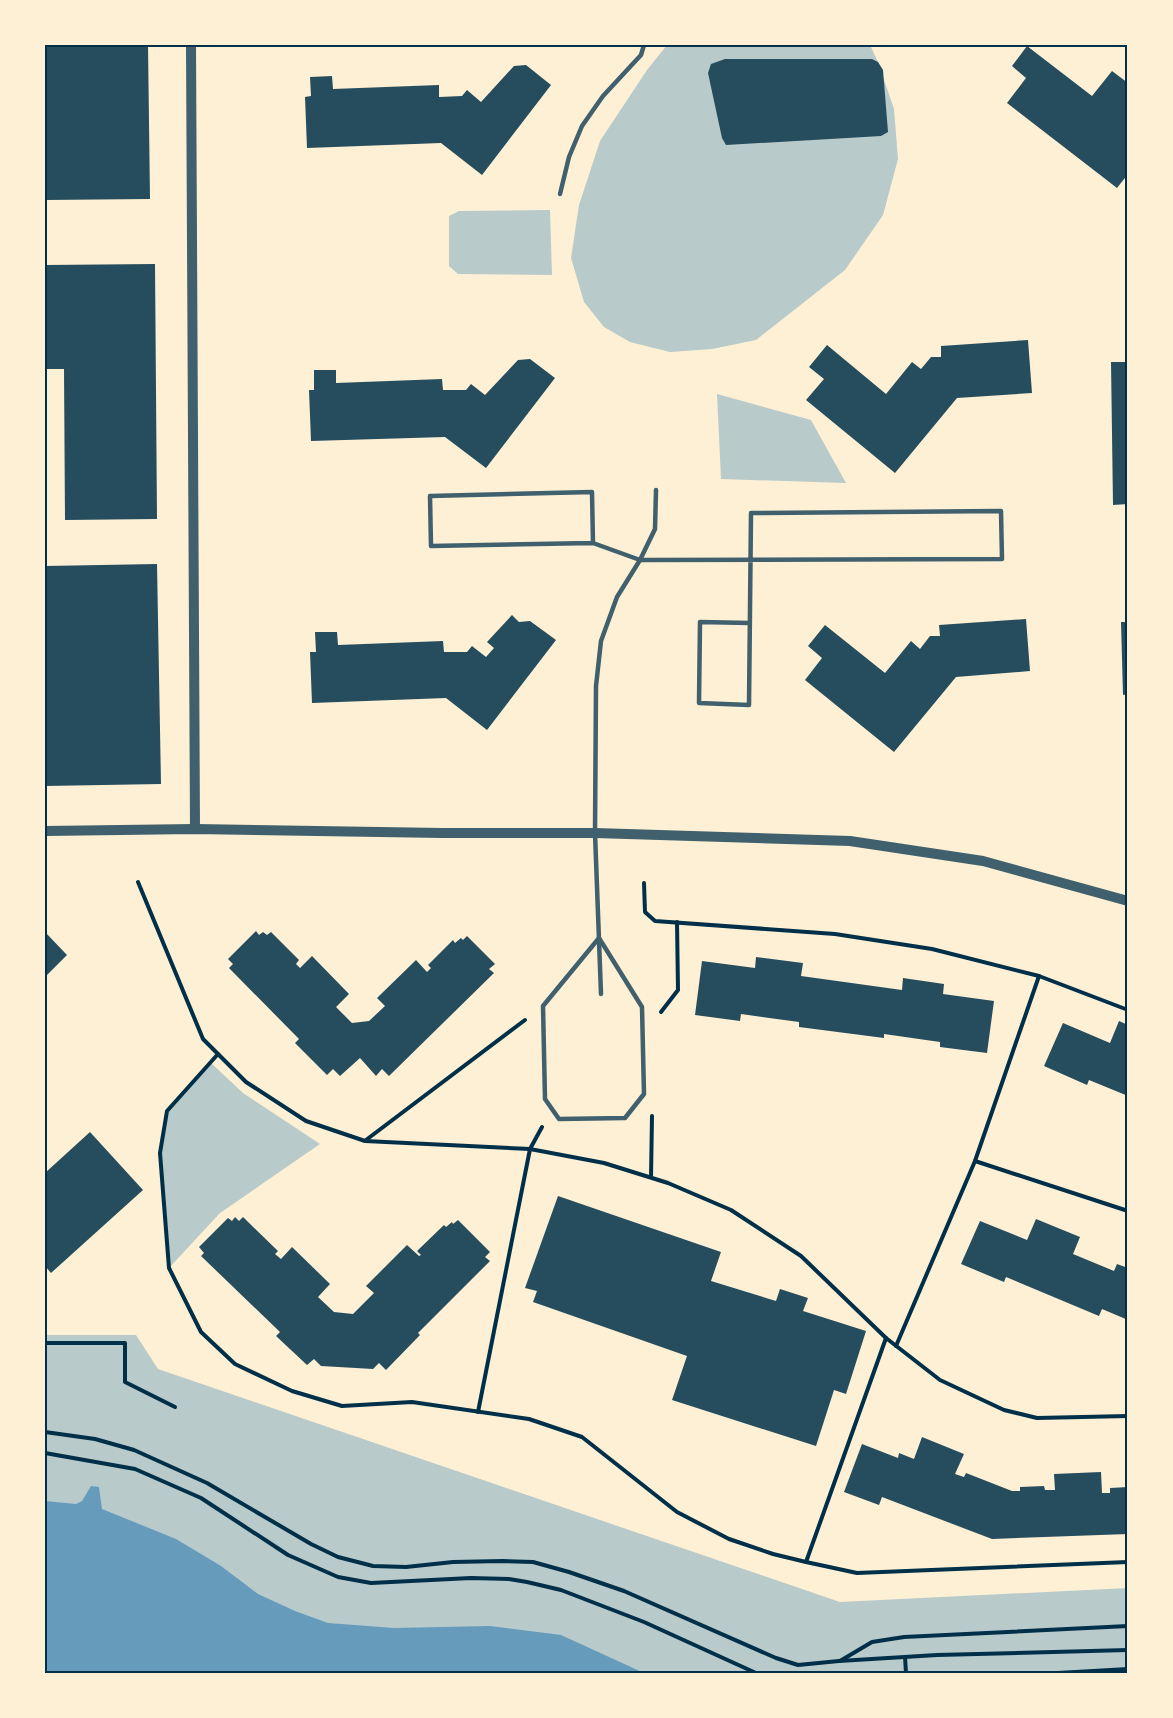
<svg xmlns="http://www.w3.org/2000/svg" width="1173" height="1718" font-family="Montserrat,sans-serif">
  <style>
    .green { fill: #b9caca }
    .water { fill: #669bbc }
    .building { fill: #264d5e }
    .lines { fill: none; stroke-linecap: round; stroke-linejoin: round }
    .path { stroke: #003049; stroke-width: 4 }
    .service { stroke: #3f606c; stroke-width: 4.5 }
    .tertiary { stroke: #3f606c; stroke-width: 10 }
    .neatline { fill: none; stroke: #003049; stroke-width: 2 }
  </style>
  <rect width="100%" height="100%" fill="#fdf0d5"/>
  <g class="green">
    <path d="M667,45h203l8,17 16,47 4,50 -15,56 -38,55 -89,70 -44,9 -42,3 -40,-10 -26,-15 -20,-25 -13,-44 8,-53 21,-64 47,-71z"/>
    <path d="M550,210l2,65 -94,-1 -9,-8v-50l10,-5z"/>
    <path d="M717,394l94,26 35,63 -125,-4z"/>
    <path d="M210,1062l33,31 77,51 -100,69 -51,55 -9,-115 7,-42z"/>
    <path d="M45,1335h91l22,34 682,233 288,-14v85h-1083z"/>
  </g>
  <path class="water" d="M91,1486l8,1 3,22 74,30 45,27 37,28 37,17 33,12 66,5 96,-2 71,9 83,38h-599v-172l31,3 6,-3z"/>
  <g class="building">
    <path d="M45,45h103l2,154 -105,1z"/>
    <path d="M1027,46l65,50 20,-25 16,12v91l-11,14 -110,-85 19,-25 -14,-12z"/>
    <path d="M725,59h147l6,3 5,8 5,62 -7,4 -155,9 -4,-7 -14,-65 3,-9z"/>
    <path d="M526,65l25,20 -69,90 -41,-32 -134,5 -2,-51 6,-1 -1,-19 22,-1 1,13 106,-4v12l23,-1 5,-6 14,12 33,-36z"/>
    <path d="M155,264l2,255 -92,1 -1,-151h-19v-104z"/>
    <path d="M1028,340l4,53 -75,5 -62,75 -89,-73 18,-21 -15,-12 18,-22 59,49 26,-32 9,7 10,-12h10v-11z"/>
    <path d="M530,359l25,19 -69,90 -41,-31 -134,4 -2,-51h5v-20h22v13l106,-4 1,11h23l5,-6 14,11 33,-35z"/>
    <path d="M1111,362h17v142l-15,1z"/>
    <path d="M157,564l4,220 -116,2v-220z"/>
    <path d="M512,615l7,7 11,-1 26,19 -69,90 -41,-32 -134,5 -2,-51h6l-1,-20h22l1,13 105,-4 1,11h23l5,-6 14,11 8,-9 -7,-6z"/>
    <path d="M1026,619l4,52 -74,6 -62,75 -89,-72 17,-22 -14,-12 17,-21 60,48 26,-32 9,8 10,-13h10l-1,-11z"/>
    <path d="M1121,622h7v72l-5,1z"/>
    <path d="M256,931l3,4 4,-3 4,3 4,-3 28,28 -3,4 4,4 12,-12 37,38 -13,13 16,16 17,-2 16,-15 -8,-8 39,-38 11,12 4,-4 -3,-3 25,-25 2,3 6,-5 2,2 4,-4 28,28 -6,5 5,4 -105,103 -7,-7 -6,7 -16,-18 -20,18 -7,-7 -6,6 -32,-32 4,-4 -70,-71 4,-4 -5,-5z"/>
    <path d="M45,932l22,23 -22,22z"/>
    <path d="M756,957l47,6 -2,13 101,14 1,-12 41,6 -1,10 51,7 -7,52 -47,-6v-5l-56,-8v4l-85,-11v-5l-58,-8 -1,7 -45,-6 7,-54 53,7z"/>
    <path d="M1119,1021l9,4v71l-39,-16 -2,5 -43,-19 19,-43 47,20z"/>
    <path d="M90,1132l53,58 -92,83 -6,-7v-93z"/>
    <path d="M558,1196l163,56 -10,29 65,20 4,-12 28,9 -5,13 63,20 -20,63 -12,-4 -18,56 -144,-46 15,-44 -154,-54 4,-11 -12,-3z"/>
    <path d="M235,1217l4,4 4,-4 35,34 -3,3 6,5 11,-12 38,37 -12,13 16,15 19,2 21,-21 -8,-7 41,-41 12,11 2,-1 -4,-4 27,-26 2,2 6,-5 1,2 5,-4 32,32 -5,5 5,4 -72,72 2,2 -34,35 -7,-7 -6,6 -52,-3 -7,-7 -7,6 -31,-29 4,-4 -79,-76 3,-3 -5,-6 29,-29 4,3z"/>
    <path d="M1036,1219l44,18 -7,17 41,17 3,-7 11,4v52l-26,-11 -3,7 -93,-39 -2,5 -43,-18 19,-43 47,19z"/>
    <path d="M922,1437l42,17 -9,20 9,3 2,-4 46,18h8v-4l24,-1 1,4h10l-1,-16 47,-2 1,21h8v-5l18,-1v47l-136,5 -110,-42 -3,8 -35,-13 18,-48 36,14 1,-5 15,6z"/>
  </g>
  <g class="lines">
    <g class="path">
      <path d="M138,882l65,157 43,43 60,39 59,20 165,8 74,14 64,20 63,27 70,46 85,82 54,42 64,30 33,8 91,-2"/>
      <path d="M644,883l1,29 10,9 180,13 97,15 107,27 89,34"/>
      <path d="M661,1012l17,-22 -1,-68"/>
      <path d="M218,1054l-51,57 -7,42 9,115 32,64 34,32 57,27 50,15 70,-4 117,17 53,18 95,75 52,27 44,15 33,8 51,11 271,-11"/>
      <path d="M366,1140l159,-120"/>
      <path d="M975,1161l153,50"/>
      <path d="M651,1177l1,-61"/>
      <path d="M45,1343h80v39l50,25"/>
      <path d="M896,1346l79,-185 64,-185"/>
      <path d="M478,1412l52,-263 12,-22"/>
      <path d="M45,1432l50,7 39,11 73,33 104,61 27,13 35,9 33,1 47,-5 50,-1 30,1 36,10 55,19 152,67 22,7 41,-4 98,-6 191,-5"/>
      <path d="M45,1453l90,16 66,29 87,57 50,22 33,6 100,-5 38,1 18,3 34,8 83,32 112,51"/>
      <path d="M806,1562l80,-224"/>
      <path d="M905,1657l1,16"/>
      <path d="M840,1661l32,-19 32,-5 224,-11"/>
      <path d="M1058,1673l70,-4"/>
    </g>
    <g class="service">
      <path d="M560,194l9,-37 13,-31 21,-30 38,-41 3,-10"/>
      <path d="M593,543l-1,-51 -162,4 1,50 162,-3 47,17 362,-1 -1,-48 -250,2c-1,64 -1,128 -2,192l-50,-2 1,-81 50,1"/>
      <path d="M599,938l43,69 2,87 -19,24 -66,1 -14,-20 -2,-93z"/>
      <path d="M601,994l-6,-161 1,-147 5,-45 16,-44 23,-37 15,-31 1,-39"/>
    </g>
    <g class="tertiary">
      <path d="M191,45l4,784"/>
      <path d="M45,831l150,-2 247,4h153l255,8 133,20 145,40"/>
    </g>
  </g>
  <rect width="1173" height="1718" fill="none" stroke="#fdf0d5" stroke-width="93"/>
  <rect x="46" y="46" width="1080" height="1626" class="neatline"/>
</svg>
